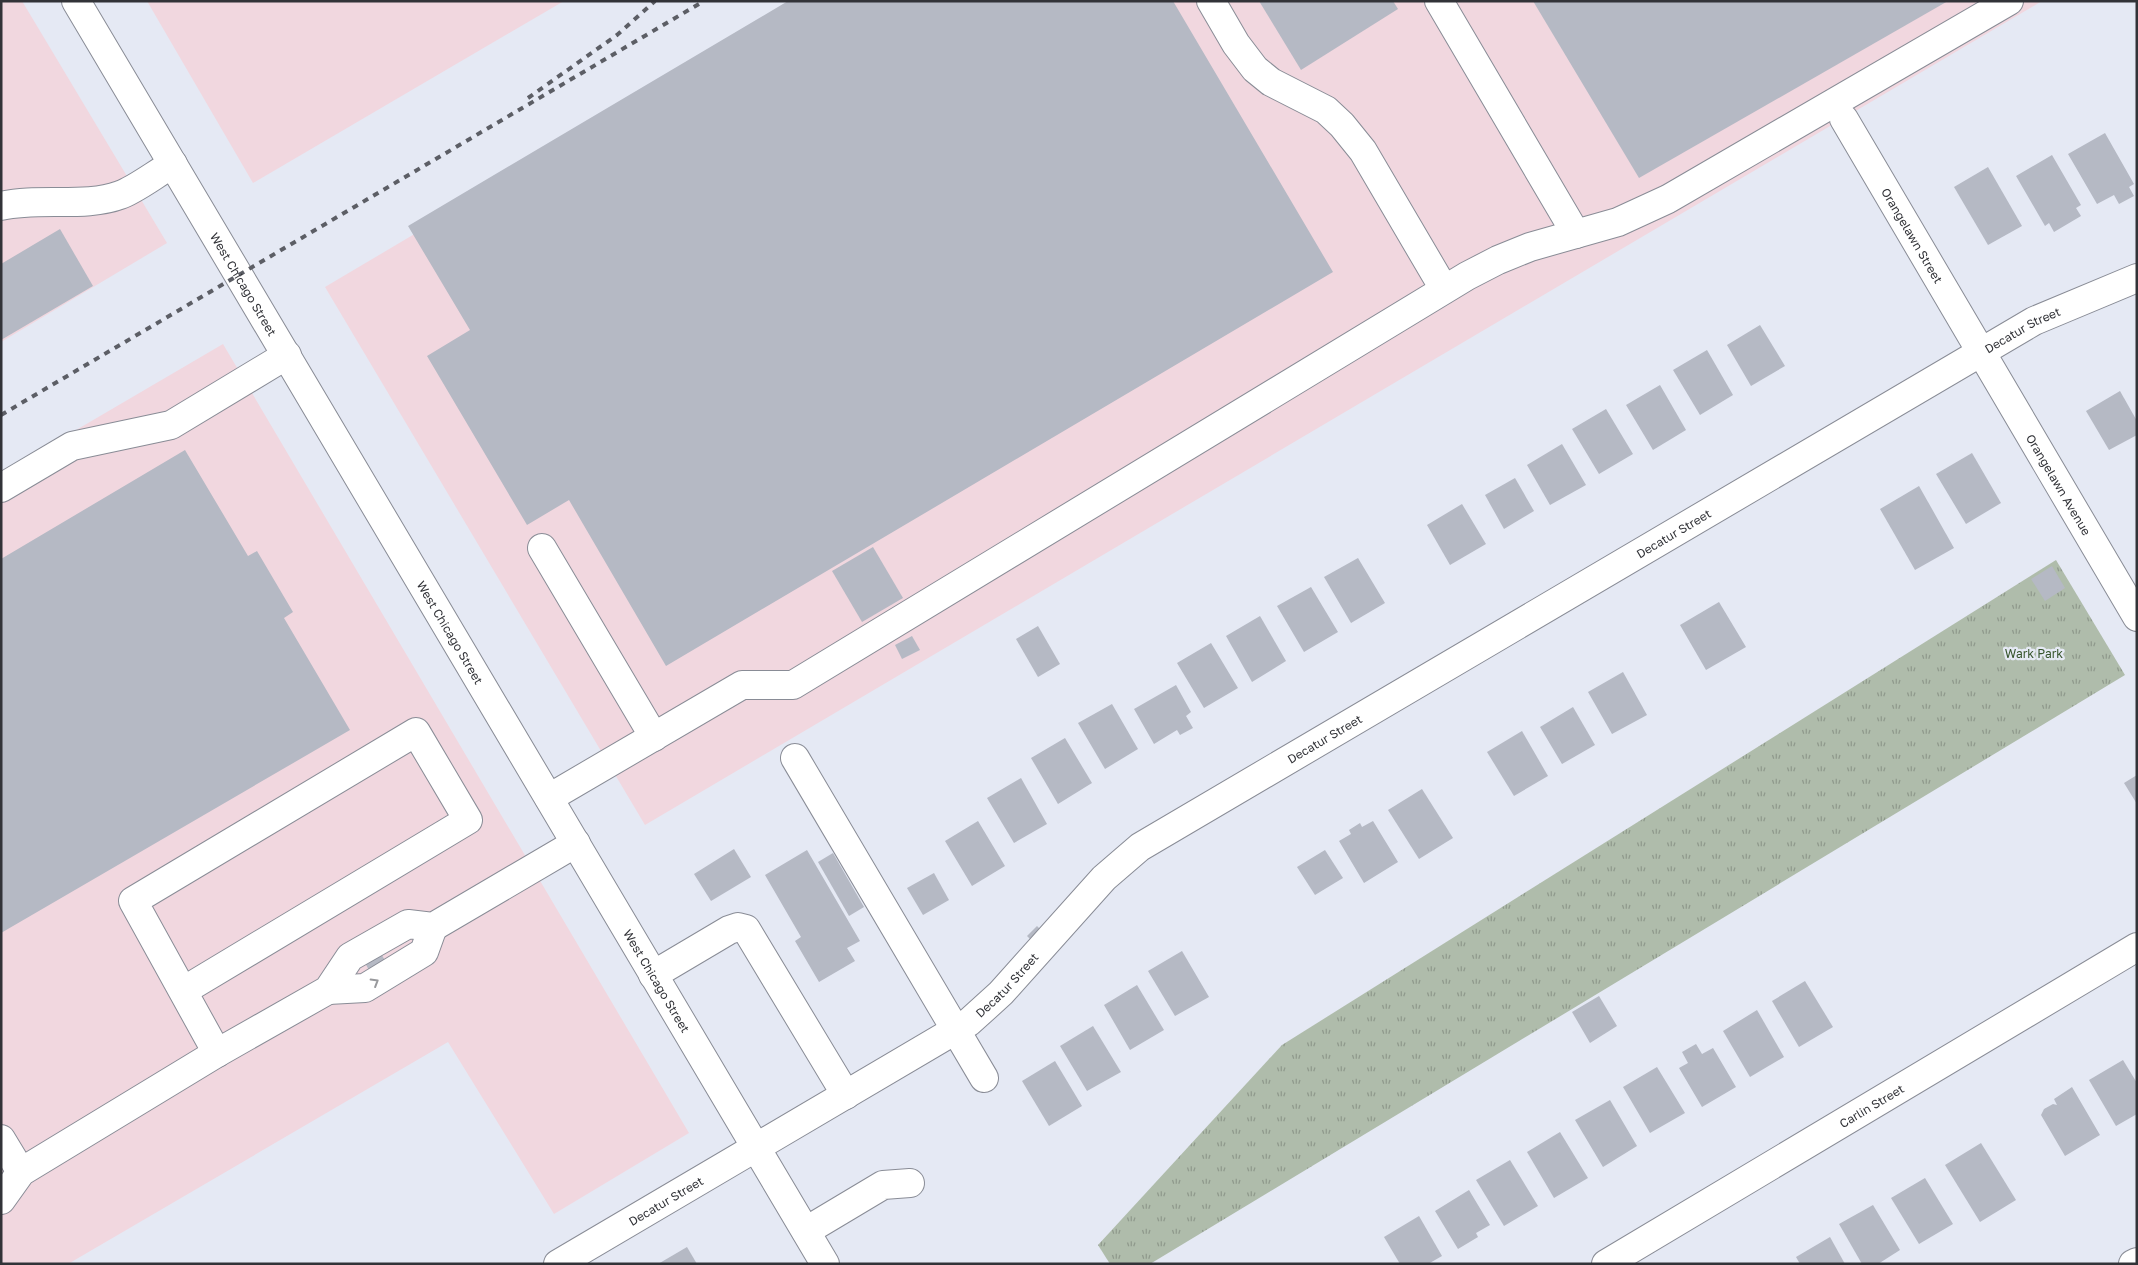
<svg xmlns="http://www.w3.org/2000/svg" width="2138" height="1265" font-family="'Golos Text',sans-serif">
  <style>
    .industrial { fill: #f1d7df }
    .park { fill: url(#park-tufts) }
    .building { fill: #b5b9c4 }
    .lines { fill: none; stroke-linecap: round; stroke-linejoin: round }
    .minor-casing { stroke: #898c96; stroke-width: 30 }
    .minor { stroke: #fff; stroke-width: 28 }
    .rail { stroke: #5c5e65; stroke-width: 4; stroke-dasharray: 6 6; stroke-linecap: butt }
    .oneway { stroke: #98999c }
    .labels { text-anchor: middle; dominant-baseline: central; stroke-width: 4.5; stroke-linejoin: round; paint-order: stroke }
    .street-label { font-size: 12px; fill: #323338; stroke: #e5e9f4 }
    .park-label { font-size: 12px; fill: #37552d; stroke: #e5e9f4 }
  </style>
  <defs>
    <pattern id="park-tufts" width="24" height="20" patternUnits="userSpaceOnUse" patternTransform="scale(1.25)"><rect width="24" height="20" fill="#afbcab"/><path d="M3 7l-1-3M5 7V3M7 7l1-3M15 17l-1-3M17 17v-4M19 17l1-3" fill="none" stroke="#8f998c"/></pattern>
  </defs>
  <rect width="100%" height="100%" fill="#e5e9f4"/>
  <g class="industrial">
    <path d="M1,1h21l145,242 -166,99z"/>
    <path d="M147,1h417l-311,182z"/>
    <path d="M808,1h1234l-1397,824 -320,-538z"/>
    <path d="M223,344l466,789 -135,81 -106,-172 -380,222h-67v-790z"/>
  </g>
  <path class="park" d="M2056,560l69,115 -975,589h-40l-12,-19 184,-200z"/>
  <g class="building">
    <path d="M788,1h385l160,271 -667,394 -97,-166 -42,25 -100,-169 43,-26 -62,-104z"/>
    <path d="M1259,1h134l5,8 -97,61z"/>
    <path d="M1533,1h415l-309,177z"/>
    <path d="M2105,133l29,51 -5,3 5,9 -15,8 -5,-9 -17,9 -29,-50z"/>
    <path d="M2052,155l29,50 -5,3 5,8 -27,16 -5,-9 -4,3 -29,-50z"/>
    <path d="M1988,167l34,59 -34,19 -34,-58z"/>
    <path d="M60,229l33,57 -92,54v-76z"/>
    <path d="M1760,325l25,41 -34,20 -24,-41z"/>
    <path d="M1707,350l26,45 -33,20 -27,-45z"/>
    <path d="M1660,385l26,45 -33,20 -27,-45z"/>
    <path d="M2120,391l17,30v14l-28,15 -23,-39z"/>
    <path d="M1606,409l27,45 -34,20 -27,-45z"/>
    <path d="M1562,444l24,41 -36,20 -23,-40z"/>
    <path d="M185,450l63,106 9,-5 36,61 -9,6 66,112 -349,203v-374z"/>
    <path d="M1972,453l29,50 -35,21 -30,-50z"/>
    <path d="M1515,478l19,33 -30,18 -19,-34z"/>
    <path d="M1919,486l35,62 -39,22 -35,-61z"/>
    <path d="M1462,504l24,40 -36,21 -23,-40z"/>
    <path d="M873,547l30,51 -41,24 -30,-51z"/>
    <path d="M1358,558l27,45 -34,20 -27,-46z"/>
    <path d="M2052,566l13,22 -20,13 -14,-22z"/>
    <path d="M1311,587l27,45 -34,20 -27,-46z"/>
    <path d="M1719,602l27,45 -40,23 -26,-45z"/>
    <path d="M1260,616l26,45 -34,21 -26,-46z"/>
    <path d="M1038,626l22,38 -22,13 -22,-38z"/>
    <path d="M912,636l8,14 -18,9 -7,-14z"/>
    <path d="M1211,643l27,45 -34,20 -27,-45z"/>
    <path d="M1623,672l24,43 -35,19 -24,-42z"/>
    <path d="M1176,685l15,27 -5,4 7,12 -13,7 -3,-5 -23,14 -20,-35z"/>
    <path d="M1112,704l26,45 -33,20 -27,-46z"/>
    <path d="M1573,707l22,38 -33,19 -22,-37z"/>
    <path d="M1522,731l26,45 -34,20 -27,-44z"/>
    <path d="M1065,738l27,45 -34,21 -27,-46z"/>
    <path d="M2137,775v29l-13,-21z"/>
    <path d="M1021,778l26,46 -33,19 -27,-45z"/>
    <path d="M1422,789l31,49 -34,21 -31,-49z"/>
    <path d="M978,821l27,45 -33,20 -27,-45z"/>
    <path d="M1373,821l25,41 -34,21 -25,-42 12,-7 -2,-4 11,-7 2,4z"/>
    <path d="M734,849l17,28 -40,24 -17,-27z"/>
    <path d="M807,850l53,91 -13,7 8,13 -36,21 -24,-41 6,-4 -36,-62z"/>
    <path d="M1325,850l18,28 -28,17 -18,-28z"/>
    <path d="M833,853l31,54 -15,9 -31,-54z"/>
    <path d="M934,873l15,27 -26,15 -16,-27z"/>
    <path d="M1037,926l9,9 -10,10 -9,-9z"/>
    <path d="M1182,951l27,46 -34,19 -27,-45z"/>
    <path d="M380,952l6,10 -16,10 -6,-11z"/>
    <path d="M1805,981l28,46 -34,20 -27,-46z"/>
    <path d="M1137,985l27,45 -34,20 -26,-45z"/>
    <path d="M1599,996l18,30 -27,17 -18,-31z"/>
    <path d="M1757,1010l27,47 -34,20 -27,-46z"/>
    <path d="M1093,1026l28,46 -34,19 -27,-45z"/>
    <path d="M1696,1044l6,10 11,-6 23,39 -34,20 -23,-39 9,-5 -6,-11z"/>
    <path d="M2123,1060l14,23v31l-21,12 -27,-46z"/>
    <path d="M1055,1061l27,45 -33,20 -27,-45z"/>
    <path d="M1657,1067l28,46 -35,20 -27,-46z"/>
    <path d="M2072,1087l28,48 -35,21 -24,-41 3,-6 9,-5 4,1 -3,-6z"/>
    <path d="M1610,1100l27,46 -34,21 -28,-47z"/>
    <path d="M1560,1132l28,46 -34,20 -27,-46z"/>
    <path d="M1981,1143l35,57 -36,22 -35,-57z"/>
    <path d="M1510,1160l28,46 -34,20 -28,-46z"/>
    <path d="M1925,1178l28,46 -34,20 -28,-46z"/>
    <path d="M1469,1190l21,35 -14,8 2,4 -20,12 -23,-38z"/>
    <path d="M1873,1205l27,45 -22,14h-16l-23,-40z"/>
    <path d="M1419,1216l23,40 -14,8h-28l-16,-27z"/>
    <path d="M1830,1237l15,27h-45l-4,-7z"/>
    <path d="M687,1247l10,17h-39z"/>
  </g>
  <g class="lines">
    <g class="minor-casing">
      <g id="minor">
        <path id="s1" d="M76,1l749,1263"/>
        <path d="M1211,1l25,43 19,25 16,13 55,28 16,15 21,26 81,138"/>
        <path d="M1439,1l137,233"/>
        <path id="s2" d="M1844,119l293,498"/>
        <path d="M1,206c37,-9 85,2 119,-11 15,-5 38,-23 53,-31"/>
        <path d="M1,488l71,-42 99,-21 116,-70"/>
        <path d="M542,548l112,189"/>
        <path d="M795,758l189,320"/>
        <path d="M549,798l193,-113h51l674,-409 31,-16 32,-13 88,-25 50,-23 341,-198"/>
        <path d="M653,975l76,-45 9,-3 8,2 100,166"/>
        <path d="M328,990l37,-2 59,-36 9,-25"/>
        <path d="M183,991l285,-171 -52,-88 -283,169 84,152"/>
        <path d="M1,1139l20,33"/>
        <path d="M1,1200l20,-28 196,-119 111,-63 22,-33 58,-33 25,3 143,-84"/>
        <path d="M806,1231l77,-46 27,-2"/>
        <path id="s3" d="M558,1264l411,-242 32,-29 103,-115 36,-31 894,-526 103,-43"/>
        <path id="s4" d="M1606,1264l531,-317"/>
        <path d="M2133,1264l4,-2"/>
      </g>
    </g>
    <use href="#minor" class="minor"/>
    <g class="rail">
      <path d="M528,98l89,-63 38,-34"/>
      <path d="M1,415l703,-414"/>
    </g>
  </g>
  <defs><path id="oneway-chevron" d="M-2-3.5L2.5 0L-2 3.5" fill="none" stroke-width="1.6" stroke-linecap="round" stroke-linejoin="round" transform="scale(1.25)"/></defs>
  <use class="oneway" href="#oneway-chevron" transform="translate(375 982) rotate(-31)"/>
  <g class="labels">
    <g class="street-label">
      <text stroke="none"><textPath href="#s2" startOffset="135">Orangelawn Street</textPath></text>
      <text stroke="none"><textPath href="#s1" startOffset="329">West Chicago Street</textPath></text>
      <text stroke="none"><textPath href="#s3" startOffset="1745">Decatur Street</textPath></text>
      <text stroke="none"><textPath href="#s2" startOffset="424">Orangelawn Avenue</textPath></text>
      <text stroke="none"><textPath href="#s3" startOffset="1341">Decatur Street</textPath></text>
      <text stroke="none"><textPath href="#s1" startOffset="734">West Chicago Street</textPath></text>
      <text stroke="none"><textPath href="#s3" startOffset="936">Decatur Street</textPath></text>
      <text stroke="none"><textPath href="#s1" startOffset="1139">West Chicago Street</textPath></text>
      <text stroke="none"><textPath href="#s3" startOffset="530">Decatur Street</textPath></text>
      <text stroke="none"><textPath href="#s4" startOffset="309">Carlin Street</textPath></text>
      <text stroke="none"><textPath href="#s3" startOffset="125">Decatur Street</textPath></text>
    </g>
    <g class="park-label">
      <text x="2034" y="653">Wark Park</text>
    </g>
  </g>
  <rect width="2138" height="1265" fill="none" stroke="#323338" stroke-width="5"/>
</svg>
